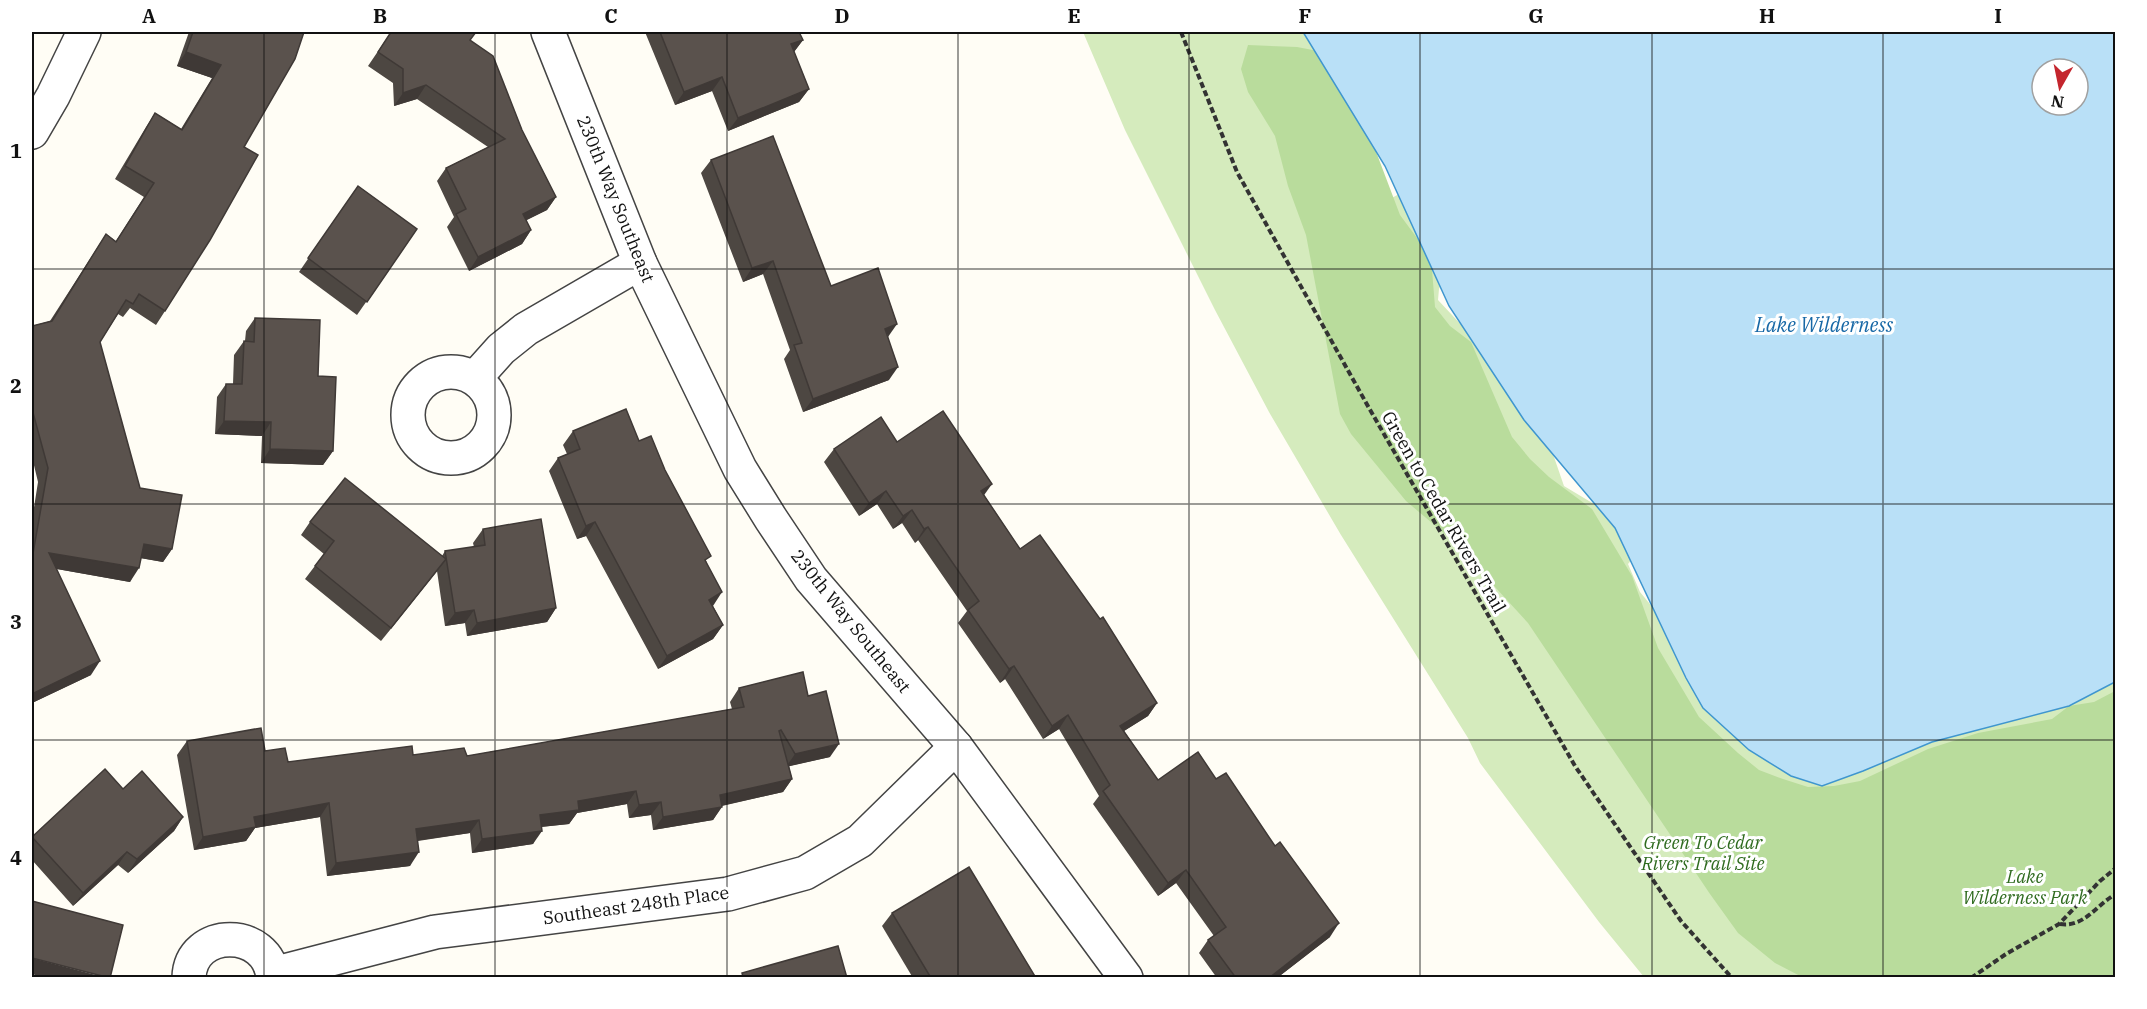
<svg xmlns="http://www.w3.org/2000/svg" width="2147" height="1009" font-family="'IBM Plex Serif',serif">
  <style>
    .green { fill: #d5ebbd }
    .forest { fill: #b9dc9c }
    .water { fill: #b9e0f7; stroke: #3f96cf; stroke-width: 1.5; fill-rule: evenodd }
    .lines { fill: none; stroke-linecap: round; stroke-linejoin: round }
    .minor-casing { stroke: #444; stroke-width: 36 }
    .path { stroke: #333; stroke-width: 4; stroke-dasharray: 6 3; stroke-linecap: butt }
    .minor { stroke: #fff; stroke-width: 33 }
    .wall { fill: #4d4742 }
    .shaded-wall { fill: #3f3936 }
    .building { fill: #5a524d; stroke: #3f3936; stroke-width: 1.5 }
    .grid { fill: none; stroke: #111; stroke-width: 1.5; stroke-opacity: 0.55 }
    .labels { text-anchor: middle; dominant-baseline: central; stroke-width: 6; stroke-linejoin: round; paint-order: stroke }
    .street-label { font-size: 18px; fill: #111; stroke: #fff }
    .park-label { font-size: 18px; font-style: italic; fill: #2f6b1f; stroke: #fff }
    .water-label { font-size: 20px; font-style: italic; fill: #1768a6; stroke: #fff }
    .neatline { fill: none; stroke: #111; stroke-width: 2 }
    .grid-label { font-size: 20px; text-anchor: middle; font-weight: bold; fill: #111 }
  </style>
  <rect width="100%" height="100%" fill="#fffdf5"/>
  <path class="green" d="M1083,32h245l60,168 13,-7 43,82 -5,14 -1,11 98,105 28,81 40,24 51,23 -27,31 12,28 41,50 173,109 215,-45 46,-24v295h-471l-45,-55 -119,-159 -12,-25 -127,-203 -72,-123 -54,-102 -90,-180z"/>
  <path class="forest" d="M1248,45l49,2 26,5 49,89 28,74 31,42 4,50 15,19 21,16 41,95 18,22 19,18 43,32 40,67 26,72 41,69 39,36 21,17 24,9 25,8 26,-1 26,-5 68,-32 50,-16 74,-14 17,-13 25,-4 21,-11v286h-313l-27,-14 -37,-30 -28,-39 -182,-271 -77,-84 -45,-38 -55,-67 -11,-20 -34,-179 -18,-49 -13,-50 -27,-44 -7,-23z"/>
  <path class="water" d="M1303,32h812v650l-46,24 -137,36 -69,29 -41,15 -31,-10 -42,-26 -46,-42 -17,-30 -71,-150 -91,-108 -75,-114 -64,-140zM2042,69h36v36h-36z"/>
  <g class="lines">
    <g class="minor-casing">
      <g id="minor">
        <path d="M548,32l92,231 100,206 31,50 40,60 145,168 170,231"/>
        <path d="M32,132l21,-36 31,-64"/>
        <circle cx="451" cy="415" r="43"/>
        <path d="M475,378l26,-29 25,-20 114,-66"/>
        <path d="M273,974l162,-42 293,-38 77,-21 55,-32 96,-94"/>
        <path d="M189,978c1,-51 80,-51 84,0"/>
      </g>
    </g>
    <g class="path">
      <path d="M1181,32l56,140 132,236 206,358 106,155 51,57"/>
      <path d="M2060,924c24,4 36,-19 56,-30"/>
      <path d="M1971,978l35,-24 53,-30 41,-43 16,-13"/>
    </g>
    <use href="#minor" class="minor"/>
  </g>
  <g class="wall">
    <path d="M189,32h115l-60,115 -79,164 -9,14 -26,-17 -7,9 -5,-3 -18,28 40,146 32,61 -9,13 -22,-4 -11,24 -73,-13 34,106 -59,28v-183l6,-38 -6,-25v-131l18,-5 56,-87 10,7 28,-44 -29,-18 31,-52 9,-14 26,16 31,-51 -35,-12z"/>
    <path d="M391,32l79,8 52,90 34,67 -9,13 -21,10 5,10 -9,14 -53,27 -22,-44 7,-10 -17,-36 9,-13 42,-21 -71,-48 -23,7 -1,-23 -25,-17z"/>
    <path d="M645,32h154l4,8 -9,12 15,37 -10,13 -71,29 -16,-40 -37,14z"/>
    <path d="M711,160l120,126 57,51 1,43 -86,32 -19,-53 6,-9 -27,-76 -20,8 -42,-109z"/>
    <path d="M358,186l59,43 -60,86 -58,-43z"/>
    <path d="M255,318l63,58 15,75 -10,14 -62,-2 1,-27 -47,-2 2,-37 9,-13h7l1,-29 10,-14h1l1,-10z"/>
    <path d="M573,431l66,10 26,29 42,93 6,43 10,19 -10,14 -55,30 -72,-133 -9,3 -28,-68 9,-13 9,-4 -4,-9z"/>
    <path d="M897,442l87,53 36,54 137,154 -9,13 -24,15 34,49 58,-1 114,158 -53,41h-60l-18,-25 9,-13 6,-4 -38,-53 -18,13 -65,-92 6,-8 -40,-67 -16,10 -38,-60 -5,4 -42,-60 9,-12 -49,-71 -3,3 -13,-20 -9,6 -16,-25 -18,12 -35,-54 10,-13z"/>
    <path d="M310,522l132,34 3,-5 29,-4 -1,-4 10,-14 73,79 -9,14 -80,14 -2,-13 -20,3 -8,-55 -56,70 -76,-62 19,-25 -23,-19z"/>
    <path d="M739,688l69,8 22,61 -41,9 3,13 -9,13 -61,14 -9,14 -60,10 -2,-15 -22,3 -2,-14 -50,9 -8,11 -28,3 -8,17 -61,9 -2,-20 -52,8 -8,25 -83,10 -7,-59 -65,11 -9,13 -52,9 -17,-95 10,-14 78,10 23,11 125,-7 54,1 265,-47 -2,-7z"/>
    <path d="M123,789l60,28 -9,14 -46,42 -10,-8 -45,41 -41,-46v-22z"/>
    <path d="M892,913l144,65h-123l-31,-52z"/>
  </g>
  <g class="shaded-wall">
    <path d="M803,40l-10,13 -2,-9z"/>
    <path d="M186,52l35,13 -9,13 -35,-12z"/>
    <path d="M722,77l-10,14 -37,14 9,-13z"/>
    <path d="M426,85l-9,14 -23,7 9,-13z"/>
    <path d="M809,89l-10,13 -71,29 10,-13z"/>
    <path d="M556,197l-9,13 -34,17 10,-13z"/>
    <path d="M531,230l-9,14 -53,27 9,-14z"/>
    <path d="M773,261l-10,13 -20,8 9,-14z"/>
    <path d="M897,324l-9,13 -3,-8z"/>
    <path d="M898,367l-9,13 -86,32 10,-13z"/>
    <path d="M224,421l47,1 -9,14 -47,-2z"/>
    <path d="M270,449l63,2 -10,14 -62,-2z"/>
    <path d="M992,484l-10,14 -1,-7z"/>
    <path d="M886,491l-9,13 -18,12 10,-13z"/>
    <path d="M912,510l-10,13 -9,6 10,-13z"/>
    <path d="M595,522l-9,14 -9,3 9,-13z"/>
    <path d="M928,527l-10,13 -3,3 9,-14z"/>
    <path d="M144,544l28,5 -9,13 -29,-5z"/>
    <path d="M49,553l90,15 -9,14 -90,-16z"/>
    <path d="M446,559l-10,13 -55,69 10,-13z"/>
    <path d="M722,592l-9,14 -13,7 9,-13z"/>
    <path d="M556,608l-9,14 -80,14 10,-13z"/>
    <path d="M474,610l-9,13 -20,3 10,-13z"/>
    <path d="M723,625l-10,14 -55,30 9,-13z"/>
    <path d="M100,661l-9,14 -59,28v-9z"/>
    <path d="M1014,666l-9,13 -5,4 9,-14z"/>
    <path d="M1157,703l-9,13 -37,23 9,-13z"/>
    <path d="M1068,715l-9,14 -16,10 9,-13z"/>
    <path d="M839,744l-9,13 -44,10 9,-13z"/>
    <path d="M792,779l-9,13 -72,16 9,-13z"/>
    <path d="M636,791l-9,13 -50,9 -8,11 -39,4 10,-13 38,-14z"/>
    <path d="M661,802l-10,13 -22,3 10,-13z"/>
    <path d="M329,803l-9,14 -65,11 -9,13 -52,9 9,-13 51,-20z"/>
    <path d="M722,807l-9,13 -60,10 10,-13z"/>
    <path d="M183,817l-9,14 -46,42 9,-14z"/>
    <path d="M479,820l-9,13 -63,9 9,-13z"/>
    <path d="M542,831l-9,13 -61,9 10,-14z"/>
    <path d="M127,852l-9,13 -45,41 10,-13z"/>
    <path d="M419,852l-9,14 -83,10 9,-13z"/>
    <path d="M1186,870l-10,13 -18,13 10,-13z"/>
    <path d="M1339,923l-9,14 -53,41h-8z"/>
    <path d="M32,958l75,20h-62l-13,-4z"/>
  </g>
  <g class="building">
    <path d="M193,32h111l-9,27 -51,88 14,8 -48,85 -45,71 -26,-17 -6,10 -7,-4 -26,42 40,146 42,7 -10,54 -28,-5 -5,24 -90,-15 51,108 -68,33v-135l16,-91 -16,-59v-83l20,-5 54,-87 10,8 38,-59 -29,-17 30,-53 27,17 39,-65 -35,-13z"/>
    <path d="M391,32h85l-6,8 23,16 29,74 34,67 -33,17 8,16 -53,27 -22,-43 10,-5 -20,-41 59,-29 -79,-54 -23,8v-24l-25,-17z"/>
    <path d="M660,32h139l4,8 -12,4 18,45 -71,29 -16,-41 -38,15z"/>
    <path d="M773,136l58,150 47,-18 19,56 -12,5 13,38 -85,32 -19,-54 8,-2 -29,-82 -21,7 -41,-108z"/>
    <path d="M358,186l59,43 -50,73 -59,-44z"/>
    <path d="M255,318l65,2 -2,56 18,1 -3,74 -63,-2 1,-27 -47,-1 2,-37h16l2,-43 10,1z"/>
    <path d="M626,409l13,32 12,-5 14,34 46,86 -6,4 17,32 -13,8 14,25 -56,31 -72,-134 -9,4 -28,-68 22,-9 -7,-18z"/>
    <path d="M943,411l49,73 -11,7 39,58 20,-14 60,84 3,-2 54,86 -37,23 38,54 40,-28 18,27 10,-6 49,73 5,-4 59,81 -70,55h-33l-28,-38 18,-13 -40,-57 -18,13 -65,-92 7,-6 -42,-70 -16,11 -38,-60 -5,3 -41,-59 11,-9 -51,-74 -4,2 -12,-19 -9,6 -17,-25 -17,12 -35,-54 47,-32 16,25z"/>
    <path d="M345,478l101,81 -55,69 -76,-62 19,-25 -24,-19z"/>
    <path d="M541,519l15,89 -79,15 -3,-13 -19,3 -10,-62 40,-6 -2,-16z"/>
    <path d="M803,672l5,24 18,-5 13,53 -44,10 -14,-24 -2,1 13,48 -72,16 2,12 -59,10 -2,-15 -22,3 -3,-14 -58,10 1,9 -39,5 2,16 -60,8 -3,-19 -63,9 3,23 -83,11 -7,-60 -75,14 2,10 -53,10 -16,-96 74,-13 4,23 20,-3 3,14 124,-16 1,9 51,-7 3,8 277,-49 -5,-19z"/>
    <path d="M105,769l18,20 19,-18 41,46 -46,42 -10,-7 -44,41 -51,-56z"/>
    <path d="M969,867l67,111h-105l-39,-65z"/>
    <path d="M32,901l91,24 -13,53 -78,-20z"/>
    <path d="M838,946l9,32h-105l1,-1 -1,-4z"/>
  </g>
  <path class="grid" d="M264,32v946M495,32v946M727,32v946M958,32v946M1189,32v946M1420,32v946M1652,32v946M1883,32v946M32,269h2084M32,504h2084M32,740h2084"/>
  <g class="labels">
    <g class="street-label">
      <text transform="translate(616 199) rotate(68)">230th Way Southeast</text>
      <text transform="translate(1444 512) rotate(60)">Green to Cedar Rivers Trail</text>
      <text transform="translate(851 621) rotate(51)">230th Way Southeast</text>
      <text transform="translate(636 905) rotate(-8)">Southeast 248th Place</text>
    </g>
    <g class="park-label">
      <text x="1703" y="842">Green To Cedar<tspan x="1703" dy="21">Rivers Trail Site</tspan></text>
      <text x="2025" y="876">Lake<tspan x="2025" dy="21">Wilderness Park</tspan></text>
    </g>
    <g class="water-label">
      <text x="1824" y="324">Lake Wilderness</text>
    </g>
  </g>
  <rect width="2147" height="1009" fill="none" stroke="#ffffff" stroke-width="66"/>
  <g transform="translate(2060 87) rotate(189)"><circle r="28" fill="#ffffff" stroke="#a0a0a0" stroke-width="1.5"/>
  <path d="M0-4.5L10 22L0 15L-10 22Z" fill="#c4262e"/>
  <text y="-9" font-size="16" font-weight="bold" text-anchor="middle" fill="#111111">N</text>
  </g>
  <rect x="33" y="33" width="2081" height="943" class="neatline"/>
  <g class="grid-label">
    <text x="149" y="23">A</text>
    <text x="380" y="23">B</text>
    <text x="611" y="23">C</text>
    <text x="842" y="23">D</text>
    <text x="1074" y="23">E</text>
    <text x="1305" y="23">F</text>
    <text x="1536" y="23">G</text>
    <text x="1767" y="23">H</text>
    <text x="1998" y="23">I</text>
    <text x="16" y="158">1</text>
    <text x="16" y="393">2</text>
    <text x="16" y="629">3</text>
    <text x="16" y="865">4</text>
  </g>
</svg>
